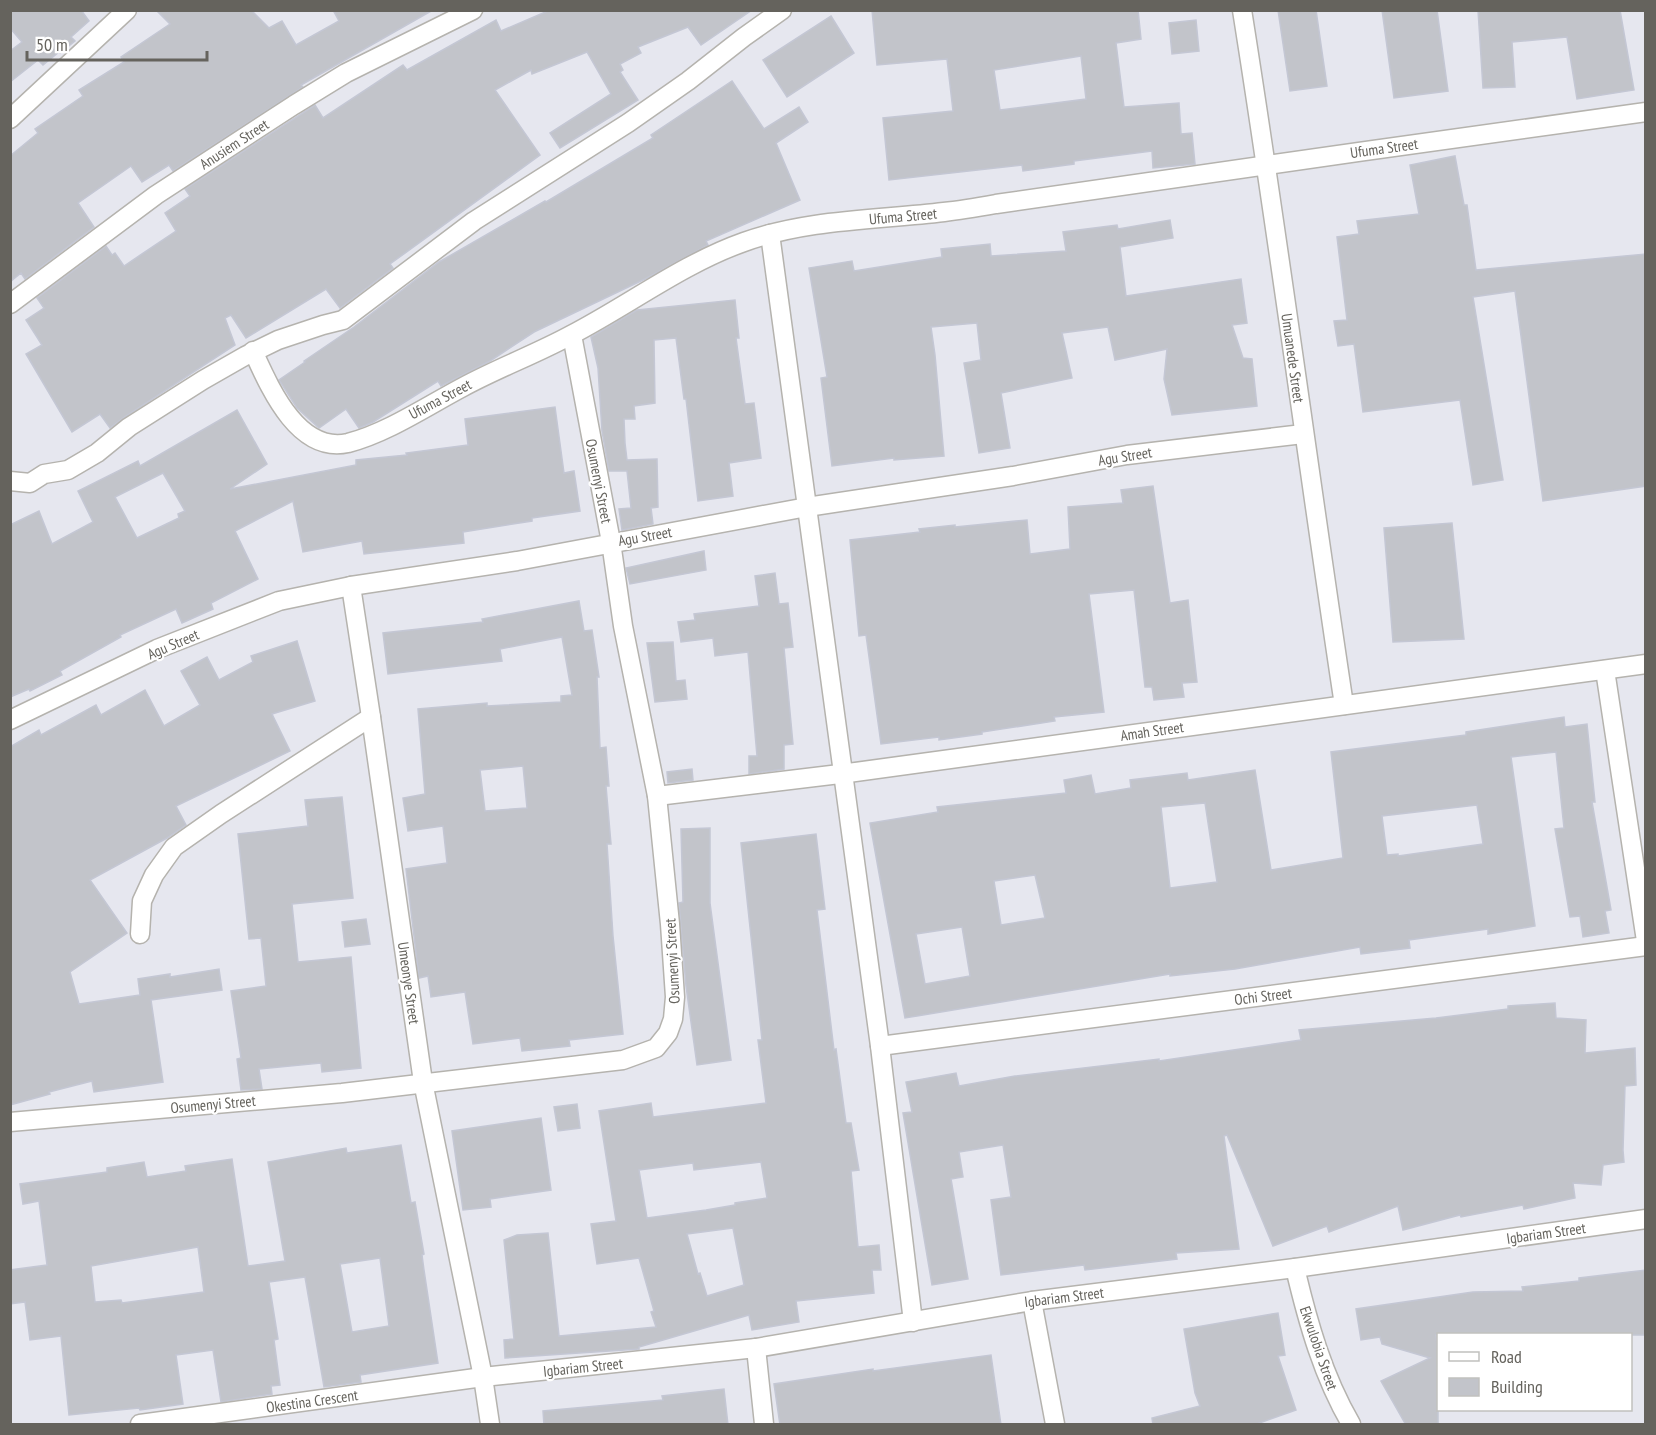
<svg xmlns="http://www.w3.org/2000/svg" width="1656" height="1435" font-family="'PT Sans Narrow',sans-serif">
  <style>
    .building { fill: #c2c4ca; stroke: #c4c7d4; stroke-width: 1.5; fill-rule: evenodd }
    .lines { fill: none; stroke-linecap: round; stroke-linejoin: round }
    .minor-casing { stroke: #b5b3ae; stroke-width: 21 }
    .minor { stroke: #fff; stroke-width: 18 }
    .labels { text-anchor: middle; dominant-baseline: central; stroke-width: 4.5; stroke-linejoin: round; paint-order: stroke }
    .street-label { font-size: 15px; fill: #65635d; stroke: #fff }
  </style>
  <rect width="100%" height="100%" fill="#e6e7ef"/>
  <g class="building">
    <path d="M10,10h71l8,11 -18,16 4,4 -15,12 -1,-1 -16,13 -5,-5 -28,22v-31l12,-9 -12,-14z"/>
    <path d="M156,10h95l18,18 13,-7 14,24 43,-24 -6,-11h100l-132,75 2,2 -130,84 -4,-6 -27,17 -11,-16 -53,37 16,24 -69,52 -4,-6 -11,9v-126l28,-23 -3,-4 48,-33 -4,-6 45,-28 -3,-5 49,-33z"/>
    <path d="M550,10h202l-51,35 -13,-18 -50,20 3,6 -21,11 3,6 -3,2 18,28 -78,48 -10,-15 61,-39 -24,-42 -55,22 -1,-4 -36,20 45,65 -150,109 3,4 -53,40 -14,-19 -80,49 -15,-23 -6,3 10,27 -112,73 -13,10 -10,-14 -28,18 -46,-78 16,-9 -16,-25 18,-12 -7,-10 69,-52 6,9 3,-2 9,13 52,-35 -11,-18 25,-17 -5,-7 130,-84 8,13 80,-53 4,5 89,-50 5,11z"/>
    <path d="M872,10h266l3,29 -25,4 8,64 55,-4 2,31 11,-1 3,31 -42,4 -1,-17 -78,10v3l-51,7 -1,-6 -133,15 -6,-62 70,-7 -6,-52 -70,6zM1081,56l5,43 -86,11 -6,-40z"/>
    <path d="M1278,10h38l11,76 -37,5z"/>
    <path d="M1382,10h55l11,81 -54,7z"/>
    <path d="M1478,10h142l14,80 -57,9 -10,-62 -55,5 3,45 -32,1z"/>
    <path d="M831,16l23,37 -67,44 -24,-37z"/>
    <path d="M1196,20l3,31 -27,3 -3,-31z"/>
    <path d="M732,81l32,48 35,-22 9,15 -32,21 24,57 -94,41 2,4 -63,34 -111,53 -44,29 -49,25 -3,-5 -65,41 -14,6 -13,-19 -27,19 -22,-20 -18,-28 26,-18 -1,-1 50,-34 85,-65 106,-61 1,1 107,-64 -2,-3z"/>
    <path d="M1455,156l9,49h3l9,65 170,-16v232l-103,15 -28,-210 -42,6 30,183 -30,5 -13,-85 -97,12 -9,-68 -16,2 -4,-25 13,-1 -10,-83 22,-3 -2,-13 62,-7 -9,-49z"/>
    <path d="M1170,220l3,18 -53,9 6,49 115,-17 6,44 -15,2 11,33 9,1 5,47 -85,9 -8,-36 3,-30 -52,11 -7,-33 -46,6 10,45 -71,15 9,55 -31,5 -15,-90 17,-3 -4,-37 -46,4 4,28 9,101 -50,4v-2l-62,8 -11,-88 6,-1 -18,-109 43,-7 2,10 88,-14 -1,-8 49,-5 1,12 75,-5 -3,-19 54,-7 1,4z"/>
    <path d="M735,300l4,38h-3l9,66 9,-1 7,55 -32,5 4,33 -35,5 -12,-102h-2l-8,-61 -22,2 1,63 -21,3 1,13h-11l1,24 2,17 30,-1 1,48 -7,1 2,16 -31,6 -3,-21 12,-1 -4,-37h-18l-7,-40 -4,-63 -7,-31 46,-27z"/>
    <path d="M555,407l9,66 10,-2 6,40 -48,7v3l-69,11 1,11 -100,11 -2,-13 -59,11 -10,-51 -58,30 23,48 -47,24 2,6 -31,14 -6,-14 -56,26 1,2 -61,34 2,4 -32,16 -1,-2 -19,8v-172l29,-14 13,33 41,-22 -15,-31 60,-30 2,5 97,-56 30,54 -37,25 126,-24v-5l51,-5 -1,-2 62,-8 -3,-26zM163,473l22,38 -7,3 1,4 -42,20 -22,-41z"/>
    <path d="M1153,486l17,117 18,-3 9,82 -15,1 2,14 -30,3 -2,-13h-7l-11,-97 -45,4 15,118 -50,5 1,4 -73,11v2l-43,6v-3l-58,7 -15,-109 -7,1 -9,-96 70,-8 -1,-3 36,-4v2l72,-7 3,34 40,-5 -2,-42 55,-4 -2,-13z"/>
    <path d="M1452,523l12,116 -71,3 -9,-114z"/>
    <path d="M704,551l2,19 -76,14 -4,-16z"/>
    <path d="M775,573l4,31 9,-1 5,44 -9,1 9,96 -9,1v24l-35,5v-18h8l-9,-104 -33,4 -2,-18 -32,4 -3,-20 17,-2 -1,-6 65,-8 -4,-30z"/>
    <path d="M579,601l5,30 8,-1 7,47h-2l3,71 6,-1 3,39h-3l5,58h-4l6,92 10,98 -54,6 1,6 -48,5 -2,-13 -47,6 -8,-52 -34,5 -3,-21 -9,2 -13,-109 41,-6 -4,-37 -35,5 -5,-33 22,-4 -7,-85 69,-6v3l74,-4v-6l11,-1 -10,-58 -62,12 2,12 -114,13 -5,-41 100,-11 -1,-3zM523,766l4,42 -42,3 -5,-41z"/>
    <path d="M297,641l18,60 -43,13 18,37 -114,55 10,19 -19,13 -77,42 37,53 -57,39 9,32 61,-9 -2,-16 32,-5v3l49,-8 3,21 -71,10 12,82 -69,10 -2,-11 -43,11 1,2 -40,11v-358l29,-17 2,5 55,-30 5,10 44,-25 19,36 36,-21 -19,-34 26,-14 12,23 34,-18 -2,-6z"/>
    <path d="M673,642l3,39 9,-1 2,19 -32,3 -8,-59z"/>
    <path d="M1564,717l1,10 22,-3 8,78h-3l19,108 -6,1 4,22 -26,4 -3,-21 -10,1 -15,-88 9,-1 -8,-76 -45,5 24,169 -47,8v-5l-79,11 1,8 -49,6 -1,-7 -125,22 -65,7v-2l-265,44 -35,-195 68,-11 -1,-5 129,-14 -2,-13 27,-5 4,19 36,-6 -1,-8 57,-7 1,7 67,-10 16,100 72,-12 -12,-106 135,-17v-3zM1205,803l12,79 -47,6 -9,-81zM1477,805l6,39 -85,12v-2l-11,1 -5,-39zM1035,875l10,43 -44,7 -7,-44zM962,927l8,49 -45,8 -9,-50z"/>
    <path d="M692,769l1,11 -25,3 -1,-11z"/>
    <path d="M342,797l11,101 -61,6 6,58 53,-5 10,111 -39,4 -1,-9 -62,6 3,20 -21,1 -4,-31 4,-1 -10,-67 35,-5 -5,-48 -12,1 -11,-105 70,-8 -3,-26z"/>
    <path d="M710,828v75l21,157 -34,5 -11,-79 -7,-83 4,-1 -2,-73z"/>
    <path d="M816,834l9,75 -8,1 17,140 2,-1 10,74h5l8,47 -8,1 7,76 21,-2 2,25h-9l2,23 -78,8 3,21 -47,8 -3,-15 -110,32v2l-134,9 -1,-18 10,-1 -10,-99 13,-5 31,-2 11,103 97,-9 -5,-15 3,-1 -15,-53 -42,6 -6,-40 25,-3 -17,-110 52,-8 2,14 113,-14 -8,-63h4l-21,-197zM761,1162l6,36 -32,5v2l-29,5 -59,8 -8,-48 54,-7 1,7zM733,1228l11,57 -37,11 -7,-23 -2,1 -11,-40z"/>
    <path d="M366,919l4,25 -25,3 -3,-25z"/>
    <path d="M1555,1003l1,15 30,2 -1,33 50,-5 1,37 -11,1 -2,64 1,12 -21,3 -2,20 -28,-2 2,15 -51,11 -1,-4 -62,12 -1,-2 -57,15 -5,-24 -69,26 -2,-6 -54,20 -46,-111 -3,1 15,113 -63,4 1,6 -92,11 -1,-5 -83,10 -10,-75 20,-3 -8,-52 -44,7 4,25 -12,2 17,100 -36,6 -29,-172 9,-1 -6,-30 50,-9 3,13 56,-10 144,-17v2l142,-21 -2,-10 137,-12 72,-9v-3z"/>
    <path d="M577,1104l3,24 -22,3 -4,-24z"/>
    <path d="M541,1118l10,72 -61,9 1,8 -28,3 -11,-79z"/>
    <path d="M401,1145l10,58 4,-1 9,52 -2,1 2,15 14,93 -78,12 1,7 -37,5 -19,-110 -36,5 9,57 -4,1 6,45 -9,1 1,8 -51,8 -8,-52 -37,5 7,49 -43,6 -1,-2 -70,7 -8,-79 -31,4 -5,-38 -15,2v-34l37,-5 -8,-64 -16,3 -3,-20 87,-12v-4l37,-6 3,15 39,-6 -1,-5 47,-7 16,107 37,-5 -17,-99 78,-14 1,5zM198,1247l6,45 -82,11 -1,-3 -26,2 -4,-36zM380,1258l9,68 -37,6 -12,-68z"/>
    <path d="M1646,1270v65h-210l2,18v72h-32l-25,-44 49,-23 -48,-14 -2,-7 -19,3 -5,-31 117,-17 50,-1 -1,-4 57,-6v-3z"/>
    <path d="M1278,1313l7,42 -7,1 18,54 -42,15h-101l-1,-7 48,-12 -5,-13 -11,-64z"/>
    <path d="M991,1355l10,70h-221l-6,-41 99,-15v2z"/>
    <path d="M724,1389l4,36h-184l-1,-14 120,-11 -1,-4z"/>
  </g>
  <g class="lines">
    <g class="minor-casing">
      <g id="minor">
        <path d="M1242,10c37,232 67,464 102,695"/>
        <path d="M10,119l117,-109"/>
        <path d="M770,234l110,812 33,276"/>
        <path d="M10,304l146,-109 138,-90 52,-32 127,-63"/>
        <path d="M253,351c17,37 45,103 95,92 39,-10 79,-37 115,-56 35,-19 73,-33 108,-52 58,-30 111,-71 173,-93 64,-23 133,-22 200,-30 18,-2 35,-5 52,-8 217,-32 433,-62 650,-92"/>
        <path d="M10,481l20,2 14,-9 24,-4 29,-17 32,-26 74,-47 42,-24 33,-16 45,-15 20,-5 131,-99 154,-98 60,-42 56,-44 38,-27"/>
        <path d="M351,586l20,131 52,365 60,295 7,47"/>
        <path d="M1605,670l41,271"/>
        <path d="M10,720l147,-71 122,-48 72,-15 166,-25 290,-54 206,-31 114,-21 176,-21"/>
        <path d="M657,796l191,-23 798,-109"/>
        <path d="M140,934l2,-33 12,-26 20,-28 47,-33 150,-97"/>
        <path d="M880,1046l766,-100"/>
        <path d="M10,1122l332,-29 281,-33 33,-12 12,-15 5,-14 2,-22 -5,-73 -13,-128 -34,-170 -12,-84 -39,-207"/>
        <path d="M1295,1268c13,55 28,108 56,156"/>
        <path d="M1032,1301l23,123"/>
        <path d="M756,1348l8,76"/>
        <path d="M140,1424l343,-47 273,-29 276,-47 263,-33 351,-49"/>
      </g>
    </g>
    <use href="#minor" class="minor"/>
  </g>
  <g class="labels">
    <g class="street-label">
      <text transform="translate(234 144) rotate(-33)">Anusiem Street</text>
      <text transform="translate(1384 148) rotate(-8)">Ufuma Street</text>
      <text transform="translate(903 216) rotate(-5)">Ufuma Street</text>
      <text transform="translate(1293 358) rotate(82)">Umuanede Street</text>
      <text transform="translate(440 399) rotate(-28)">Ufuma Street</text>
      <text transform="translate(1125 456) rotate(-9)">Agu Street</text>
      <text transform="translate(599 481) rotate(79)">Osumenyi Street</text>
      <text transform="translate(645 536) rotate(-10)">Agu Street</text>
      <text transform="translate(173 644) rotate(-23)">Agu Street</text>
      <text transform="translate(1152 731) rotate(-8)">Amah Street</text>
      <text transform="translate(672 961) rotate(-93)">Osumenyi Street</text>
      <text transform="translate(409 983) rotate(82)">Umeonye Street</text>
      <text transform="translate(1263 996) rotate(-7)">Ochi Street</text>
      <text transform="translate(213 1104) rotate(-5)">Osumenyi Street</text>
      <text transform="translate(1546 1233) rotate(-8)">Igbariam Street</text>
      <text transform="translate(1064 1297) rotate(-7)">Igbariam Street</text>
      <text transform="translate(1319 1348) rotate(71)">Ekwulobia Street</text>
      <text transform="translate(583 1367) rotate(-6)">Igbariam Street</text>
      <text transform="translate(312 1401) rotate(-8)">Okestina Crescent</text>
    </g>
  </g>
  <rect width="1656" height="1435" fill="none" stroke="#65635d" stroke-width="24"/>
  <rect x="1437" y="1333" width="195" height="78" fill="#ffffff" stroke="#c1c1be" stroke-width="1.5"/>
  <rect x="1449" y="1352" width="30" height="9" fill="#ffffff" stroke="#c1c1be" stroke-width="1.5"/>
  <text x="1491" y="1363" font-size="18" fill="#65635d">Road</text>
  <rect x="1449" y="1378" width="30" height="18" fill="#c2c4ca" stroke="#c1c1be" stroke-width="1.5"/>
  <text x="1491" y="1393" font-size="18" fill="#65635d">Building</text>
  <path d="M27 51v9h180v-9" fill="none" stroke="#65635d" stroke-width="3"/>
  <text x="36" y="51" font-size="18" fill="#65635d" stroke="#ffffff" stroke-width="4.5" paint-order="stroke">50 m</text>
</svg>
